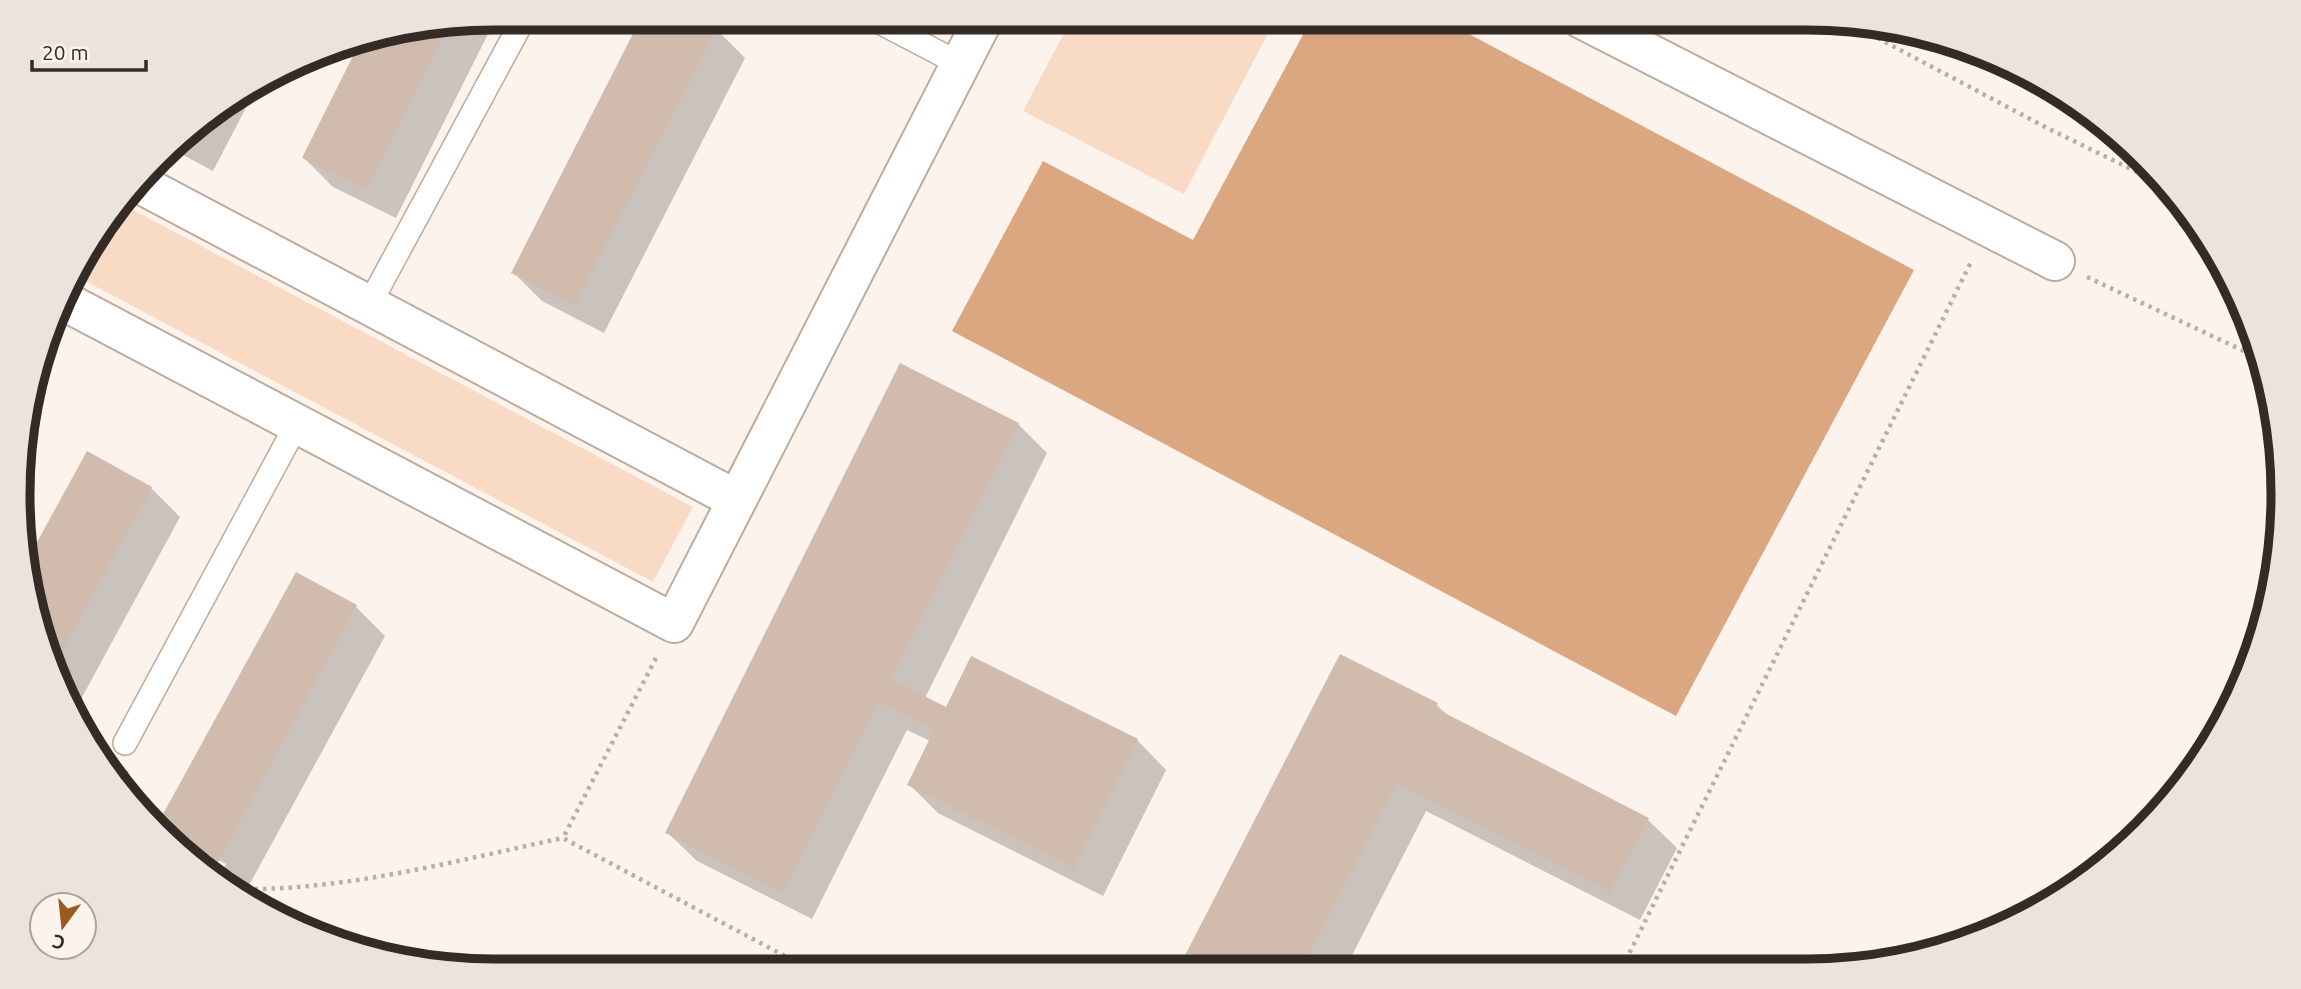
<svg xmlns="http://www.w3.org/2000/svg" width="2301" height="989" font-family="Ubuntu,sans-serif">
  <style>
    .green { fill: #f9dbc5 }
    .forest { fill: #dba780 }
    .shadow { fill: #0003; fill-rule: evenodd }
    .building { fill: #d0bbac }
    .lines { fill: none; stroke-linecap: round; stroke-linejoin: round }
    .service-casing { stroke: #bfaa9b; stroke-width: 26 }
    .minor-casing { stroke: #bfaa9b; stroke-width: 42 }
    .path { stroke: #b8afa9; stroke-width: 4.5; stroke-dasharray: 3.5 5; stroke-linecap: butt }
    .service { stroke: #fff; stroke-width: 23 }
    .minor { stroke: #fff; stroke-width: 38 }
    .rim { fill: none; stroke: #342b26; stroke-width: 9 }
  </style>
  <rect width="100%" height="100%" fill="#fcf3ed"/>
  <g class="green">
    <path d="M1072,18h204l-92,176 -161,-83z"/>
    <path d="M124,205l569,302 -40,75 -579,-307 7,-19z"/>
  </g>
  <path class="forest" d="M1312,18h127l475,252 -238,446 -724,-385 91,-170 150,79z"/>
  <g class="shadow">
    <path d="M496,18l-100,200 -63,-31 -29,-29 59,-119z"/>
    <path d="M643,18h51l22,11 29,29 -141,275 -62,-32 -29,-29z"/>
    <path d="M240,93l9,9 -36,69 -43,-23 10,-12z"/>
    <path d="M1018,424l29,29 -122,245 22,11 190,31 29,30 -63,126 -165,-83 -29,-29 21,-43 -23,-11 -95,189 -115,-58 -30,-29z"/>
    <path d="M151,488l29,29 -106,195 -47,-125 -2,-18z"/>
    <path d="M296,574l60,33 29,29 -138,253 -60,-32 -29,-30zM190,844l36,20 -1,3 -35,-19z"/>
    <path d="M1341,656l96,49 12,12 198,102 30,29 -37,72 -214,-109 -81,158h-165z"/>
  </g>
  <g class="building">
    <path d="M641,18h57l19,9 -142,278 -64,-32z"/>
    <path d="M449,25l-83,165 -64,-32 59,-118z"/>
    <path d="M900,363l119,60 -128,256 55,28 25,-51 167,83 -64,129 -167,-83 27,-55 -56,-28 -95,190 -118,-59z"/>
    <path d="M87,451l65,36 -97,177 -28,-77 -3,-21z"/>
    <path d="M296,572l61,33 -139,257 -56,-31 -5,-6z"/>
    <path d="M1340,654l98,49 -3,5 214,110 -39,74 -213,-109 -90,174 23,12h-152z"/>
  </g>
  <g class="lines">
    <g class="service-casing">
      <g id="service">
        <path d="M872,18l90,47"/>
        <path d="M369,305l155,-287"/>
        <path d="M125,743l172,-319"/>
      </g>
    </g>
    <g class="minor-casing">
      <g id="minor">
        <path d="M1580,18l475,243"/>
        <path d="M140,184l597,316"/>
        <path d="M64,301l610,322 310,-605"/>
      </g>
    </g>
    <g class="path">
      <path d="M1855,26l194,103 121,59"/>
      <path d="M2087,277l176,83"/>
      <path d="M656,658l-93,180 250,133"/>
      <path d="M126,771l1,17"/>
      <path d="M229,889c113,3 225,-28 334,-51"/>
      <path d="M1622,968l350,-708"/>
    </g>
    <use href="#service" class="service"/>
    <use href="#minor" class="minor"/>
  </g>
  <path d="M0 0H2301V989H0ZM494 30H1807A464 464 0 0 1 2271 494V495A464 464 0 0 1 1807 959H494A464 464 0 0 1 30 495V494A464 464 0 0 1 494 30Z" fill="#ece3dd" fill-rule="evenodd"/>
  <path class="rim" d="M494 30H1807A464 464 0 0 1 2271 494V495A464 464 0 0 1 1807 959H494A464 464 0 0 1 30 495V494A464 464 0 0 1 494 30Z"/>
  <g transform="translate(63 926) rotate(195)"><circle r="33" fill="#fcf3ed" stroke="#aca39d" stroke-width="2"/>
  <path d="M0-5L12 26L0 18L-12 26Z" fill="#995a22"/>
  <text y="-10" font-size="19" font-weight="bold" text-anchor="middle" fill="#342b26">С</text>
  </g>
  <path d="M32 60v10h114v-10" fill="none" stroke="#342b26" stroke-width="3.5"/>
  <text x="42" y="60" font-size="21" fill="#342b26" stroke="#fcf3ed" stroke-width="5" paint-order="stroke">20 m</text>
</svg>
